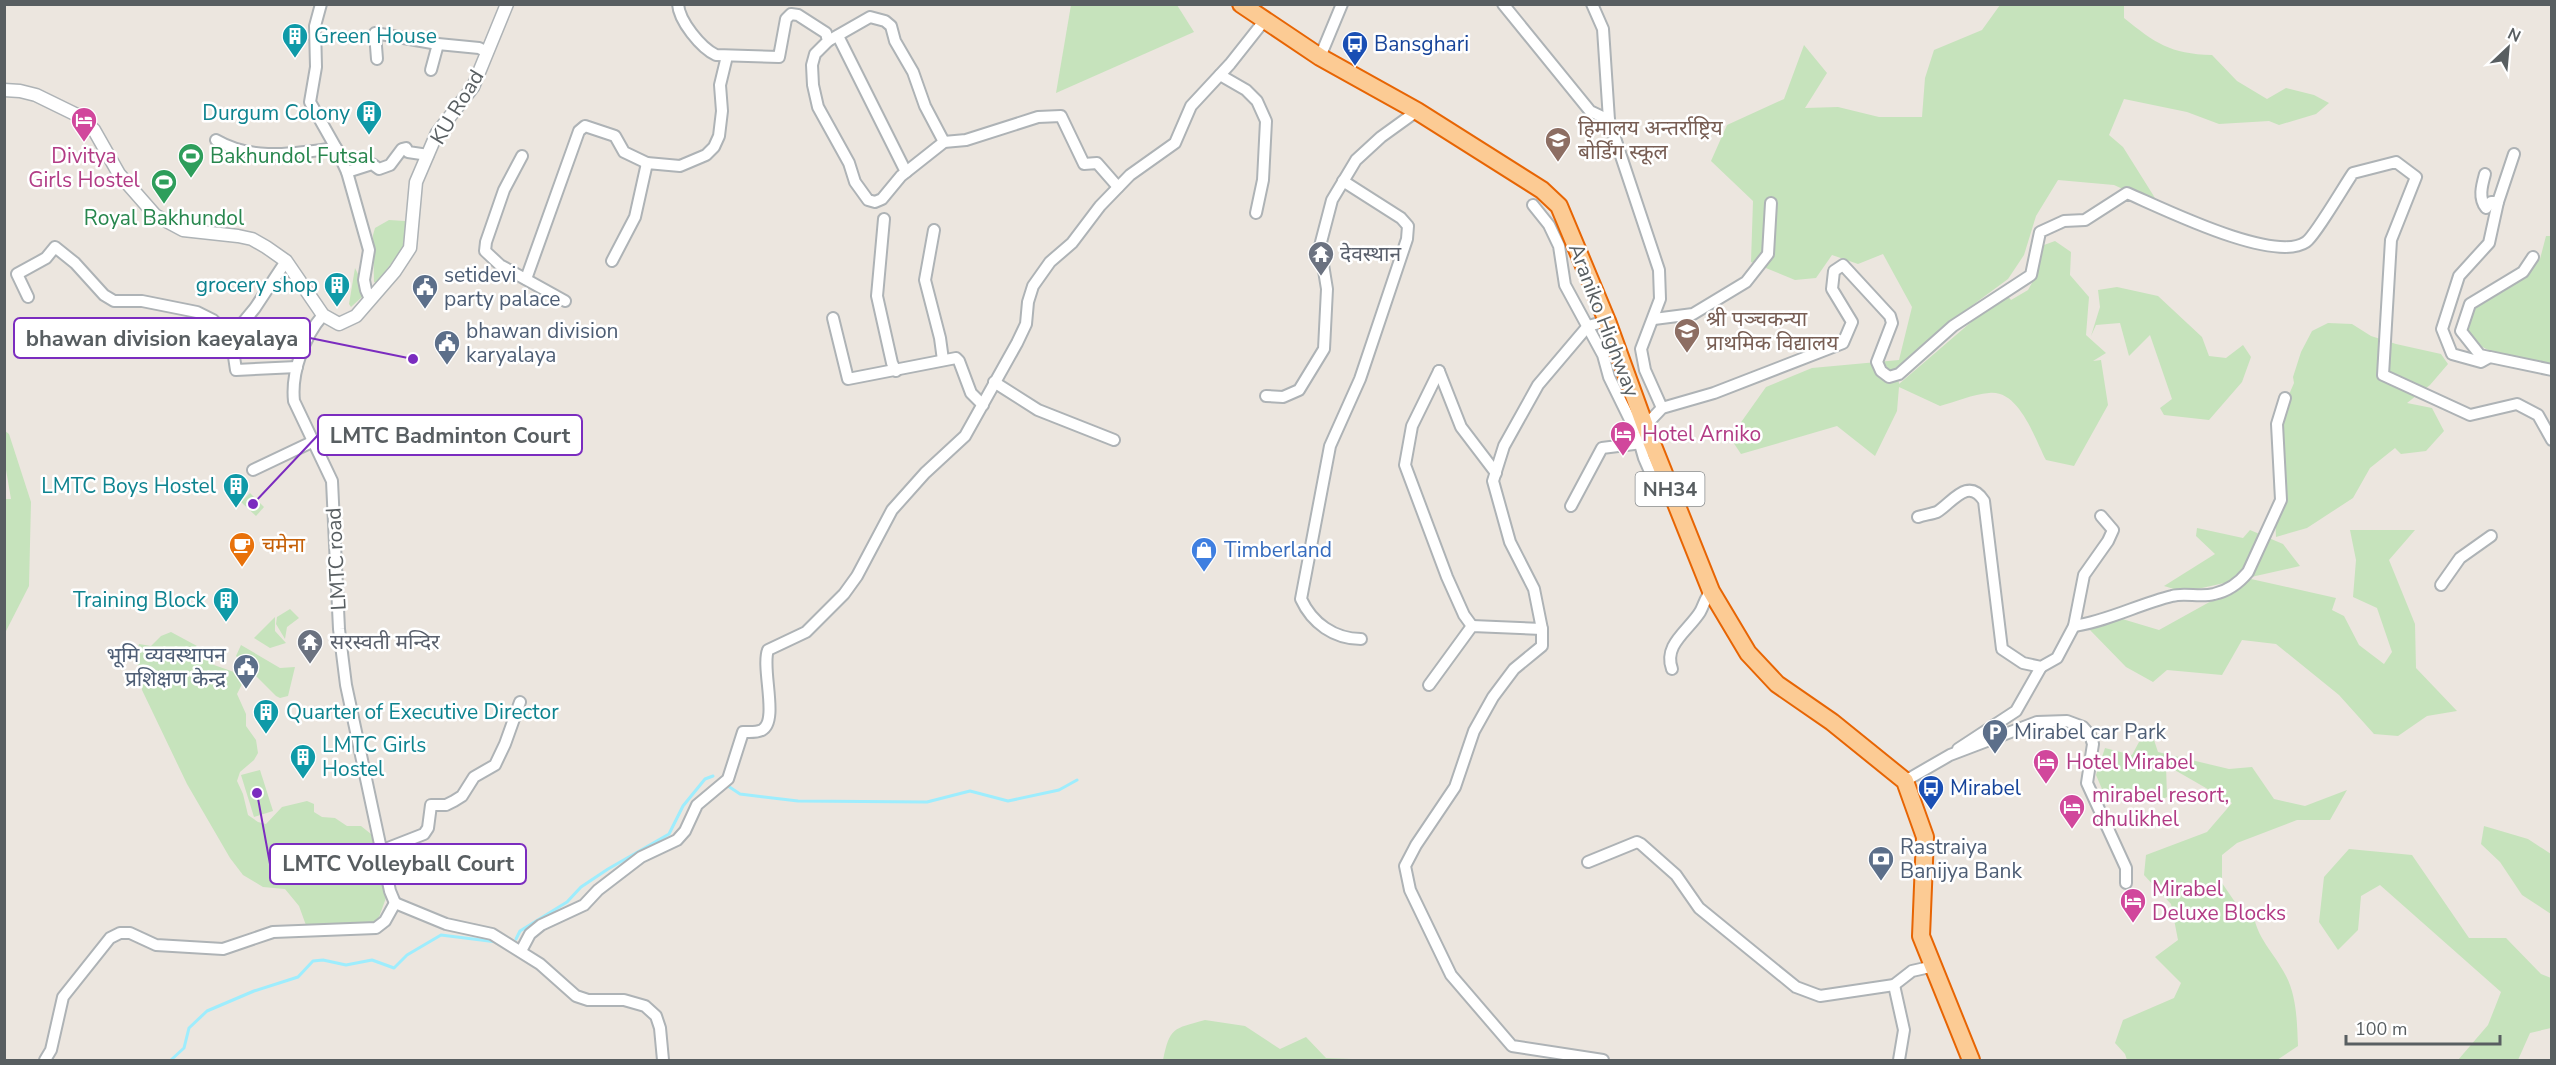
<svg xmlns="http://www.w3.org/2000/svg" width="2556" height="1065" font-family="'Nunito Sans','Noto Sans Devanagari',sans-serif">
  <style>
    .green { fill: #c6e3bc }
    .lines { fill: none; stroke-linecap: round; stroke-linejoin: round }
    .stream { stroke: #9eedfd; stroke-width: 3 }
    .minor-casing { stroke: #aeb3b6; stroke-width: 14 }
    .tertiary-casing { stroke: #aeb3b6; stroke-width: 15 }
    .trunk-casing { stroke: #e76504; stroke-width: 20 }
    .minor { stroke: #fff; stroke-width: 10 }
    .tertiary { stroke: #fff; stroke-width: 12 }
    .trunk { stroke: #fccb94; stroke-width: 16 }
    .labels { text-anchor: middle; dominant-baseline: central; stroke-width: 5; stroke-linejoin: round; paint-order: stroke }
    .shield { fill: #fff; stroke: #8a8e90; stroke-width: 1.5 }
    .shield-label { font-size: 20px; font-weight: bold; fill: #585e61 }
    .culture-label { font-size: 21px; fill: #0d838f; stroke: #fff; text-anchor: end }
    .transit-label { font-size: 21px; fill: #164399; stroke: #fff; text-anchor: start }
    .street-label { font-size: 21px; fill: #585e61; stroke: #fff }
    .education-label { font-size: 21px; fill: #785e54; stroke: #fff; text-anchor: start }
    .hotel-label { font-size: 21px; fill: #b23c85; stroke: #fff; text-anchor: start }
    .leisure-label { font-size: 21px; fill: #27864d; stroke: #fff; text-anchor: start }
    .worship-label { font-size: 21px; fill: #5b616d; stroke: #fff; text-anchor: start }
    .service-label { font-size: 21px; fill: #4e5e75; stroke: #fff; text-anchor: start }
    .food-label { font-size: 21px; fill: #c56008; stroke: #fff; text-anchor: start }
    .shop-label { font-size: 21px; fill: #366cbe; stroke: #fff; text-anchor: start }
    .leader { fill: none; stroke: #7b2cbf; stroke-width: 2 }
    .callout-dot { fill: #7b2cbf; stroke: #fff; stroke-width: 2 }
    .callout { fill: #fff; stroke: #7b2cbf; stroke-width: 2 }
    .callout-label { font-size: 22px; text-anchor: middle; font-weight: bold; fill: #585e61 }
  </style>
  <rect width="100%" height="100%" fill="#ece6df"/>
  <g class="green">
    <path d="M1071,5h106l17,27 -138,61z"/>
    <path d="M2000,5h124v13c31,25 46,36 88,37l25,26 30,18 19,-11 28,7 15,8 -13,11 -37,11 -10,-4 -50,3 -32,-12 -63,-13 -15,36 14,12 37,59 -46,-21 -56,-5 -22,36 -12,39 -16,24 -57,42 -53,54 1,9 106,-91 6,7 17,-10 9,-16 -3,-11 10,-18 11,-4 16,11 -1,23 19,22 -3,38 20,18 -13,8 8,-1 7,45 -34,61 -28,-6c-11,-21 -27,-71 -57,-67 -16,1 -34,9 -49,13l-41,-19 -2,24 -22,45 -38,-30 -96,28 -8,-12 4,-14 29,-41 46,-19 87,-8 13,-53 -29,-53 -25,10 -26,-9 -16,23 -21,2 -44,-18 2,-61 -42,-40 16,-36 57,-26 20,-54 23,28 -22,35 33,-1 41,10h43l3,-39 9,-28 48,-20z"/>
    <path d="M389,220l16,1v21l-4,9 -25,32 -2,-1 -1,-47 2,-7z"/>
    <path d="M2546,236h5v130c-29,-6 -65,-9 -86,-33l3,-25 72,-49z"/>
    <path d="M355,268l6,12 2,16 -12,11 -2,-3z"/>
    <path d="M2117,287l41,9 44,41 7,19 17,2 17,-13 8,12 -9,25 -33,38 -45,-5 -4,-7 12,-9 -22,-64 -21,21 -9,-33 -24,2 -5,11 9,-29 -2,-17z"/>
    <path d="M2328,323l24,1 19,12 25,8 45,10 7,10 -18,21 -23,18 25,5 12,23 -18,20 -25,3 -6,-6 -25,20 -17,30 -46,30 -31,9 -3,-68 8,-56 13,-30 -1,-6 8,-25 11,-21z"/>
    <path d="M5,431l4,3 22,68 -2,84 -24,47 -1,-134h7l-6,-35z"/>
    <path d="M250,493l14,14 -8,9 -15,-14z"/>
    <path d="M2197,528l46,10 7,-8 33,14 17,22 -116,26 -20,-6 51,-32 -19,-18z"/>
    <path d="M2350,530h65l-26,30 26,64 1,44 41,43 -30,5 -29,20 -24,-2 -35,-39 -63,-51 -34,-4 -20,35 -55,-5 -14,12 -27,-15 -37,-38 30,-11 40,12 92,-51 85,19 -4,12 12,6 15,29 25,19 8,-12 -15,-44 -24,-11 3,-37z"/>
    <path d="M290,609l9,9 -12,9 -2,12 -9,-15 1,-7z"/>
    <path d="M275,617v14l11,12 -16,5 -16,-10z"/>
    <path d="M171,632l26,14 17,19 20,7 10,8 -7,14 9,20v12l10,14 2,13 -4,7 -14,12 -3,9 6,13 5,21 10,7 8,2 16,-17 25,-6 7,3v8l8,5 13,1 12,8h14l10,8 15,64 -7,19 -6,6 -66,5 -8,-22 -14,-17 -22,-2 -20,-12 -13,-17 -43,-74 -45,-94 -1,-21 -6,-8 4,-17 12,2 10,-10z"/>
    <path d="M241,645l39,23 15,-1 -7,29 -8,2 -4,-2 -40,-40z"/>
    <path d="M2153,737l5,15 71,17 23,-2 22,32 31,7 42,-16 -17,30h-33l-60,23 -15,12v28l17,25 14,2c2,27 21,42 33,66 11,21 11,48 12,70l-21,14h-150l-2,-6 -10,-11 8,-23 51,-22 7,-15 -26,-26 23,-17 -7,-36 -27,-29 2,-20 61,-23 25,-29 -66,-38 1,32 -12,6 -29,-13 -21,6 -9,-21 9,-27 27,7 7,-13z"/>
    <path d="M260,770l13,41 -19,6 -13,-42z"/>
    <path d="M2484,826l44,13 23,15v60l-29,-19 -22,-33 -19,-18z"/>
    <path d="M2349,849l63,6 57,83h37l35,36 10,4v50l-21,5 -12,27h-60l30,-35 13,-33 -121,-107 -19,11 -3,34 -20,20 -19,-28 5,-45z"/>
    <path d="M1205,1020l40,6 35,23 26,-12 20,21 52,2h-215c7,-33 10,-31 42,-40z"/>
  </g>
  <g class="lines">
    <g class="stream">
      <path d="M728,786l12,8 58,7 129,1 43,-11 38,10 51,-11 18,-10"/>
      <path d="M516,939l4,-8 47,-29 14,-15 27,-18 61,-35 14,-28 22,-27 8,-3"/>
      <path d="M171,1060l13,-12 5,-20 18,-17 47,-20 44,-14 15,-16 10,-1 23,5 26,-5 22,8 13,-13 34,-20 56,7"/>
    </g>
    <g class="minor-casing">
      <g id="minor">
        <path d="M321,4l-6,22 1,41 -6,35 26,46 11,24 22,78 -5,30 2,10 4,9"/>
        <path d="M678,4c1,17 23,44 38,51l63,2 7,-38 5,-5 7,1 28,18 2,8 -13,13 -3,11 1,20 5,22 31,56 6,19 13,18 7,2 7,-3 19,-23 43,-34 22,-2 72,-23 23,-1 23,48 13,-1 21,24"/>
        <path d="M1503,4l87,107 19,9"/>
        <path d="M1592,4l11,25 6,91 50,150 1,29 -19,50 4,21 17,38"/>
        <path d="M838,36l68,136"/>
        <path d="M828,41l42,-24 15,4 6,5 4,15 18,31 12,34 19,36"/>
        <path d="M1320,57l22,-53"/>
        <path d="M377,59l-2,-26 63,11 41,4 8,4"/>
        <path d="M431,70l7,-26"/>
        <path d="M1220,75l26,15 11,11 9,20 -3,59 -7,33"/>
        <path d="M216,140c38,22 79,13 120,8"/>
        <path d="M2514,154l-16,48 -9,41 -30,33 -17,53 10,25 29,8 9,-5 62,13"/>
        <path d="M522,156l-18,34 -18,52 -1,9 15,14 65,36"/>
        <path d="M347,172l25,-8 7,5 11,-4 12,-16 4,-1 2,4 20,3"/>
        <path d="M2485,174c-3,11 -7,24 1,34l5,-6h7"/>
        <path d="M1343,181l58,37 7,8 -1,13 -47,140 -30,67 -29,153c11,24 33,40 60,40"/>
        <path d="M1533,205l16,20 10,21 6,39 38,70 6,22 25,51 11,-2 17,-18 52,-15 129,-50 9,-21 -20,-33 2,-18 9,-6 47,51 2,7 -15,39 4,9 8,6 10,-3 54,-48 78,-51 9,-43 24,-11 21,-1 42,-27c35,15 147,71 179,49 9,-6 38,-56 47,-69l43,-11 20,15 -25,63 -8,135 87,40 47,-11 21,11 14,25"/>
        <path d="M884,219l-7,77 15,67 4,8"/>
        <path d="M934,230l-9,50 15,58 3,22"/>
        <path d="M612,261l23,-44 12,-54 33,3 26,-11 8,-8 5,-11 3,-25 -2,-26 7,-29"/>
        <path d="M526,279l53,-148 6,-5 30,10 9,16 23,11"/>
        <path d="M28,297l-11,-23 29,-16 9,-11 20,16 29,32 10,6h28l55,11 16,8 18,17 5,33 61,-3"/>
        <path d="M323,315c-19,22 -32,57 -29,86l38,80 7,148 7,56 44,206 5,12"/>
        <path d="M833,318l15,61 108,-21 3,3 12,32 12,12"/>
        <path d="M1654,319l39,-5 53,-32 22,-28 3,-51"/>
        <path d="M231,337l24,-29 31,-47"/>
        <path d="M2489,357l-9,-2 -19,-24 9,-27 53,-32 10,-15"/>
        <path d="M1439,371l-27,55 -7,39 42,112 17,38 8,11"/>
        <path d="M1439,371l22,56 35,46"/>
        <path d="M994,382l44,28 76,30"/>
        <path d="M1266,396l17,1 16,-7 25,-41 3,-60 -7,-43 12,-46 24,-40 25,-23 36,-26"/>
        <path d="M1638,437l6,21 17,39"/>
        <path d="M253,470l61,-29"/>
        <path d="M1571,506l31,-58 40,-5"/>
        <path d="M1918,517c6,-2 13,-3 19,-5 15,-9 31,-36 47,-11l18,148 21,14 18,4 16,-9 17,-32 10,-51 24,-34 5,-11 -12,-14"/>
        <path d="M2441,585l19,-27 31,-22"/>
        <path d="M2074,626c34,-5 65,-22 98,-30 13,-4 28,2 42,-2 14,-3 25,-11 34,-22l33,-72 -4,-76 8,-26"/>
        <path d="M1542,629v17l-28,23 -21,28 -19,34 -19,56 -39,58 -11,21 5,24 41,85 61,71 91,14"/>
        <path d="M1672,669c-9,-24 16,-38 28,-57 4,-7 5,-14 11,-21"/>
        <path d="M1429,685l43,-59 70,3 -8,-40 -24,-47 -17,-61 11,-35 34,-61 50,-59 19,-5"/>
        <path d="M1958,749l58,-38 25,-44"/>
        <path d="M1905,781l45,-26 87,-33 30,-1 16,6 7,8 3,9 -6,39 39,85v15"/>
        <path d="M383,850l41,-16 4,-6 3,-23h15l8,-4 8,-5 12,-19 21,-12 10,-21 15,-42"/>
        <path d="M1588,862l49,-20 4,2 35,31 23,33 97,79 24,9 74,-11 18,-14 22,-5"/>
        <path d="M395,903l51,21 46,10 48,30 36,32 12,4h36l21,6 11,10 4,12 3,32"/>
        <path d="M521,951l9,-17 11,-9 43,-20 14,-15 43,-33 36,-17 8,-9 12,-26 31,-26 15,-47c6,0 13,1 19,-2 17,-9 -1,-62 6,-80l38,-18 38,-38 13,-18 35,-66 33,-37 40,-37 52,-93 9,-19 2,-22 5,-16 17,-24 22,-19 28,-37 30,-31 45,-32 16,-37 39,-42 34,-43"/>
        <path d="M1894,985l10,45 -5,30"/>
        <path d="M45,1060l6,-10 12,-53 47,-59 10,-5h10l26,12 67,4 50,-17 103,-4 9,-7 10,-18"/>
      </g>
    </g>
    <g class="tertiary-casing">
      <path id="tertiary" d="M4,90l16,1 16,4 43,21 15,14 25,44 36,41 28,15 55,6 14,3 14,8 20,14 37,54 16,9 17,-8 39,-45 15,-23 6,-66 21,-49 36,-46 34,-83"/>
    </g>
    <g class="trunk-casing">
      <path id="trunk" d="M1241,4l79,53 97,54 125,79 17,16 48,115 38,105 66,165 37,62 29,31 55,38 73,59 20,56 -4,99 50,124"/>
    </g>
    <use href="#minor" class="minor"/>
    <use href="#tertiary" class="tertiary"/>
    <use href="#trunk" class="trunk"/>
  </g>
  <defs>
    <g id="building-pin" transform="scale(1.35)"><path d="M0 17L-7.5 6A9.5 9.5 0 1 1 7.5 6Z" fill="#0f9aa8" stroke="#fff"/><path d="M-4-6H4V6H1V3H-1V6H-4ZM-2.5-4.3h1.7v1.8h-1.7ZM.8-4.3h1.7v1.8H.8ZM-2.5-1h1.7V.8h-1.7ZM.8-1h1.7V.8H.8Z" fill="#fff"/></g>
    <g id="bus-pin" transform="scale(1.35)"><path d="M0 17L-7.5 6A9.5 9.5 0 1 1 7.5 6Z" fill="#1a4fb4" stroke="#fff"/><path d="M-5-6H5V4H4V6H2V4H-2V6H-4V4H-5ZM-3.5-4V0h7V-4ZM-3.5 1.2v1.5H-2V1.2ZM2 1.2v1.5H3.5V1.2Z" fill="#fff"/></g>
    <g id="hotel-pin" transform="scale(1.35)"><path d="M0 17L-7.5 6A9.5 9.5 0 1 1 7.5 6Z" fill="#d1479c" stroke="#fff"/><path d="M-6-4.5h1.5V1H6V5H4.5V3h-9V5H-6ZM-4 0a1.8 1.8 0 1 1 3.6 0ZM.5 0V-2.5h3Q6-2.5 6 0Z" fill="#fff"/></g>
    <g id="school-pin" transform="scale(1.35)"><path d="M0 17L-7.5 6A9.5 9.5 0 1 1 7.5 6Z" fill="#8d6e63" stroke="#fff"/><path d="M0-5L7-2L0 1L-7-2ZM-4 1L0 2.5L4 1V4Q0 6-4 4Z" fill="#fff"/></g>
    <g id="stadium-pin" transform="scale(1.35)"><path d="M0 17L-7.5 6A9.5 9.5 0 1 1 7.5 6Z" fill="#2e9e5b" stroke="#fff"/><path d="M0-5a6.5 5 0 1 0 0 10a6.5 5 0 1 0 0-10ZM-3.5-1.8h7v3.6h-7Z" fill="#fff"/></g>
    <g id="temple-pin" transform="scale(1.35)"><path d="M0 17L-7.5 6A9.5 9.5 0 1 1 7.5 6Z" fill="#6b7280" stroke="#fff"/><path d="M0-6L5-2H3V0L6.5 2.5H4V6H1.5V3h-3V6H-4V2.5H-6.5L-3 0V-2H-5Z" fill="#fff"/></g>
    <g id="civic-pin" transform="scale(1.35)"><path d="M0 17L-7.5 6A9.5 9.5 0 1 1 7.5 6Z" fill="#5c6f8a" stroke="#fff"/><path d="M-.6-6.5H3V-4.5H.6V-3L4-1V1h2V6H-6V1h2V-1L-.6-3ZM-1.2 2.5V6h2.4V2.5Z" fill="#fff"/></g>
    <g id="cafe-pin" transform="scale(1.35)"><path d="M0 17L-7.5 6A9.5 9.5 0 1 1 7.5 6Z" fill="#e8710a" stroke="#fff"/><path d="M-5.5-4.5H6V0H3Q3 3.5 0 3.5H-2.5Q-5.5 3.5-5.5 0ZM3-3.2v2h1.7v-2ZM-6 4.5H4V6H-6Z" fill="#fff"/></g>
    <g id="shop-pin" transform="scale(1.35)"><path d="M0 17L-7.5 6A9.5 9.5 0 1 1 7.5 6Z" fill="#3f7fe0" stroke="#fff"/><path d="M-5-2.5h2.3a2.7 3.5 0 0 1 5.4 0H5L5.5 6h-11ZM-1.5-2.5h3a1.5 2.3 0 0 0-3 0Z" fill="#fff"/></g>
    <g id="parking-pin" transform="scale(1.35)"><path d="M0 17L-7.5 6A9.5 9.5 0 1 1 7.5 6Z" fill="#5c6f8a" stroke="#fff"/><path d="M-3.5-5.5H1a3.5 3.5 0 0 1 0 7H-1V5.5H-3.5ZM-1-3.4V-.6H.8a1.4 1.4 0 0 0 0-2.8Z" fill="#fff"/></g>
    <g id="bank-pin" transform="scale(1.35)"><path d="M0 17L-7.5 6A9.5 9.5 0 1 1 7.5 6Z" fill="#5c6f8a" stroke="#fff"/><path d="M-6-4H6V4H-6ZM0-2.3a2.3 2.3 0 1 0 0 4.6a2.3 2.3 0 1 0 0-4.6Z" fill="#fff"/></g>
  </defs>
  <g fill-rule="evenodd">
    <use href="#building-pin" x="295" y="36"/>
    <use href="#bus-pin" x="1355" y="44"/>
    <use href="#building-pin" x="369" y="113"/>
    <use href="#hotel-pin" x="84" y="120"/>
    <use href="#school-pin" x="1558" y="140"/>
    <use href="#stadium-pin" x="191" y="156"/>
    <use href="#stadium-pin" x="164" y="182"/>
    <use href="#temple-pin" x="1321" y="254"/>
    <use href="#building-pin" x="337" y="285"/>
    <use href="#civic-pin" x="425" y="287"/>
    <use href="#school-pin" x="1687" y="331"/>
    <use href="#civic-pin" x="447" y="343"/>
    <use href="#hotel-pin" x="1623" y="434"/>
    <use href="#building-pin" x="236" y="486"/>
    <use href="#cafe-pin" x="242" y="545"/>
    <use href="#shop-pin" x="1204" y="550"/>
    <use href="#building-pin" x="226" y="600"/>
    <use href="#temple-pin" x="310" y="642"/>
    <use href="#civic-pin" x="246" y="667"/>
    <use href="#building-pin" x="266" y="712"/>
    <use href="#parking-pin" x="1995" y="732"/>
    <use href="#building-pin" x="303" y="757"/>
    <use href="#hotel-pin" x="2046" y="762"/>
    <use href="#bus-pin" x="1931" y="788"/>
    <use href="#hotel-pin" x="2072" y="807"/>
    <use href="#bank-pin" x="1881" y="859"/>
    <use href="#hotel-pin" x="2133" y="901"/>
  </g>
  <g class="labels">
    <rect class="shield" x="1635.5" y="472" width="69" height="34" rx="4.5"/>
    <g class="shield-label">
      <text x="1670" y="489">NH34</text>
    </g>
    <g class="culture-label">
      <text x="314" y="36" text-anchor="start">Green House</text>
      <text x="350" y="113">Durgum Colony</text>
      <text x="318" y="285">grocery shop</text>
      <text x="216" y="486">LMTC Boys Hostel</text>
      <text x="206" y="600">Training Block</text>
      <text x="286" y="712" text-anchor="start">Quarter of Executive Director</text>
      <text x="322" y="745" text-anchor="start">LMTC Girls<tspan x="322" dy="24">Hostel</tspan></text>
    </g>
    <g class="transit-label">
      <text x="1374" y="44">Bansghari</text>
      <text x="1950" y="788">Mirabel</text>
    </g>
    <g class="street-label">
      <text transform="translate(457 107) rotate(-59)">KU Road</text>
      <text transform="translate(1604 320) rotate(69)">Araniko Highway</text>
      <text transform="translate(336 559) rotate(-93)">LMTC road</text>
    </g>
    <g class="education-label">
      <text x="1578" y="128">हिमालय अन्तर्राष्ट्रिय<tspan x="1578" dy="24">बोर्डिंग स्कूल</tspan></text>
      <text x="1706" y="319">श्री पञ्चकन्या<tspan x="1706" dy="24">प्राथमिक विद्यालय</tspan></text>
    </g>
    <g class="hotel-label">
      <text x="84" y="156" text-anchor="middle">Divitya<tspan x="84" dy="24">Girls Hostel</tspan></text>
      <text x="1642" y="434">Hotel Arniko</text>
      <text x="2066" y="762">Hotel Mirabel</text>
      <text x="2092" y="795">mirabel resort,<tspan x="2092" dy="24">dhulikhel</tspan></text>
      <text x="2152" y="889">Mirabel<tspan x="2152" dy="24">Deluxe Blocks</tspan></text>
    </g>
    <g class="leisure-label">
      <text x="210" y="156">Bakhundol Futsal</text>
      <text x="164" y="218" text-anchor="middle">Royal Bakhundol</text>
    </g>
    <g class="worship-label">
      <text x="1340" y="254">देवस्थान</text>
      <text x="330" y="642">सरस्वती मन्दिर</text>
    </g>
    <g class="service-label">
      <text x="444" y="275">setidevi<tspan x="444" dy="24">party palace</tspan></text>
      <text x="466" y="331">bhawan division<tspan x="466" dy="24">karyalaya</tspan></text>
      <text x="226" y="655" text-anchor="end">भूमि व्यवस्थापन<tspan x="226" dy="24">प्रशिक्षण केन्द्र</tspan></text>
      <text x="2014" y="732">Mirabel car Park</text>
      <text x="1900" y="847">Rastraiya<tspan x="1900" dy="24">Banijya Bank</tspan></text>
    </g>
    <g class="food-label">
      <text x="262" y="545">चमेना</text>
    </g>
    <g class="shop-label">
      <text x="1224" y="550">Timberland</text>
    </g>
  </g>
  <path class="leader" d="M413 359L310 338M253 504L318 435M257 793L270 864"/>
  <g class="callout-dot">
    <circle cx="413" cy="359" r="6"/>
    <circle cx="253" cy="504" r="6"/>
    <circle cx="257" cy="793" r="6"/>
  </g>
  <g class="callout">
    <rect x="14" y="318" width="296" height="40" rx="6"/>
    <rect x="318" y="415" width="264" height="40" rx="6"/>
    <rect x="270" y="844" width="256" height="40" rx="6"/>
  </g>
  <g class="callout-label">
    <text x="162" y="346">bhawan division kaeyalaya</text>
    <text x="450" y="443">LMTC Badminton Court</text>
    <text x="398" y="871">LMTC Volleyball Court</text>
  </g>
  <rect width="2556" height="1065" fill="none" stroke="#585e61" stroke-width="12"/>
  <g transform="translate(2508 48) rotate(26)" stroke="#ffffff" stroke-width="4.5" paint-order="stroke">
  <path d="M0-4.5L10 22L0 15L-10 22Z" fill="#585e61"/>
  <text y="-9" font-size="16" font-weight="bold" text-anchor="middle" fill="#585e61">N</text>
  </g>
  <path d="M2346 1035v9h154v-9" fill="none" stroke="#585e61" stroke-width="3"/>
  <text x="2355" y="1035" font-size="18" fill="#585e61" stroke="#ffffff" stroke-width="4.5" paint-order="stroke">100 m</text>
</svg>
